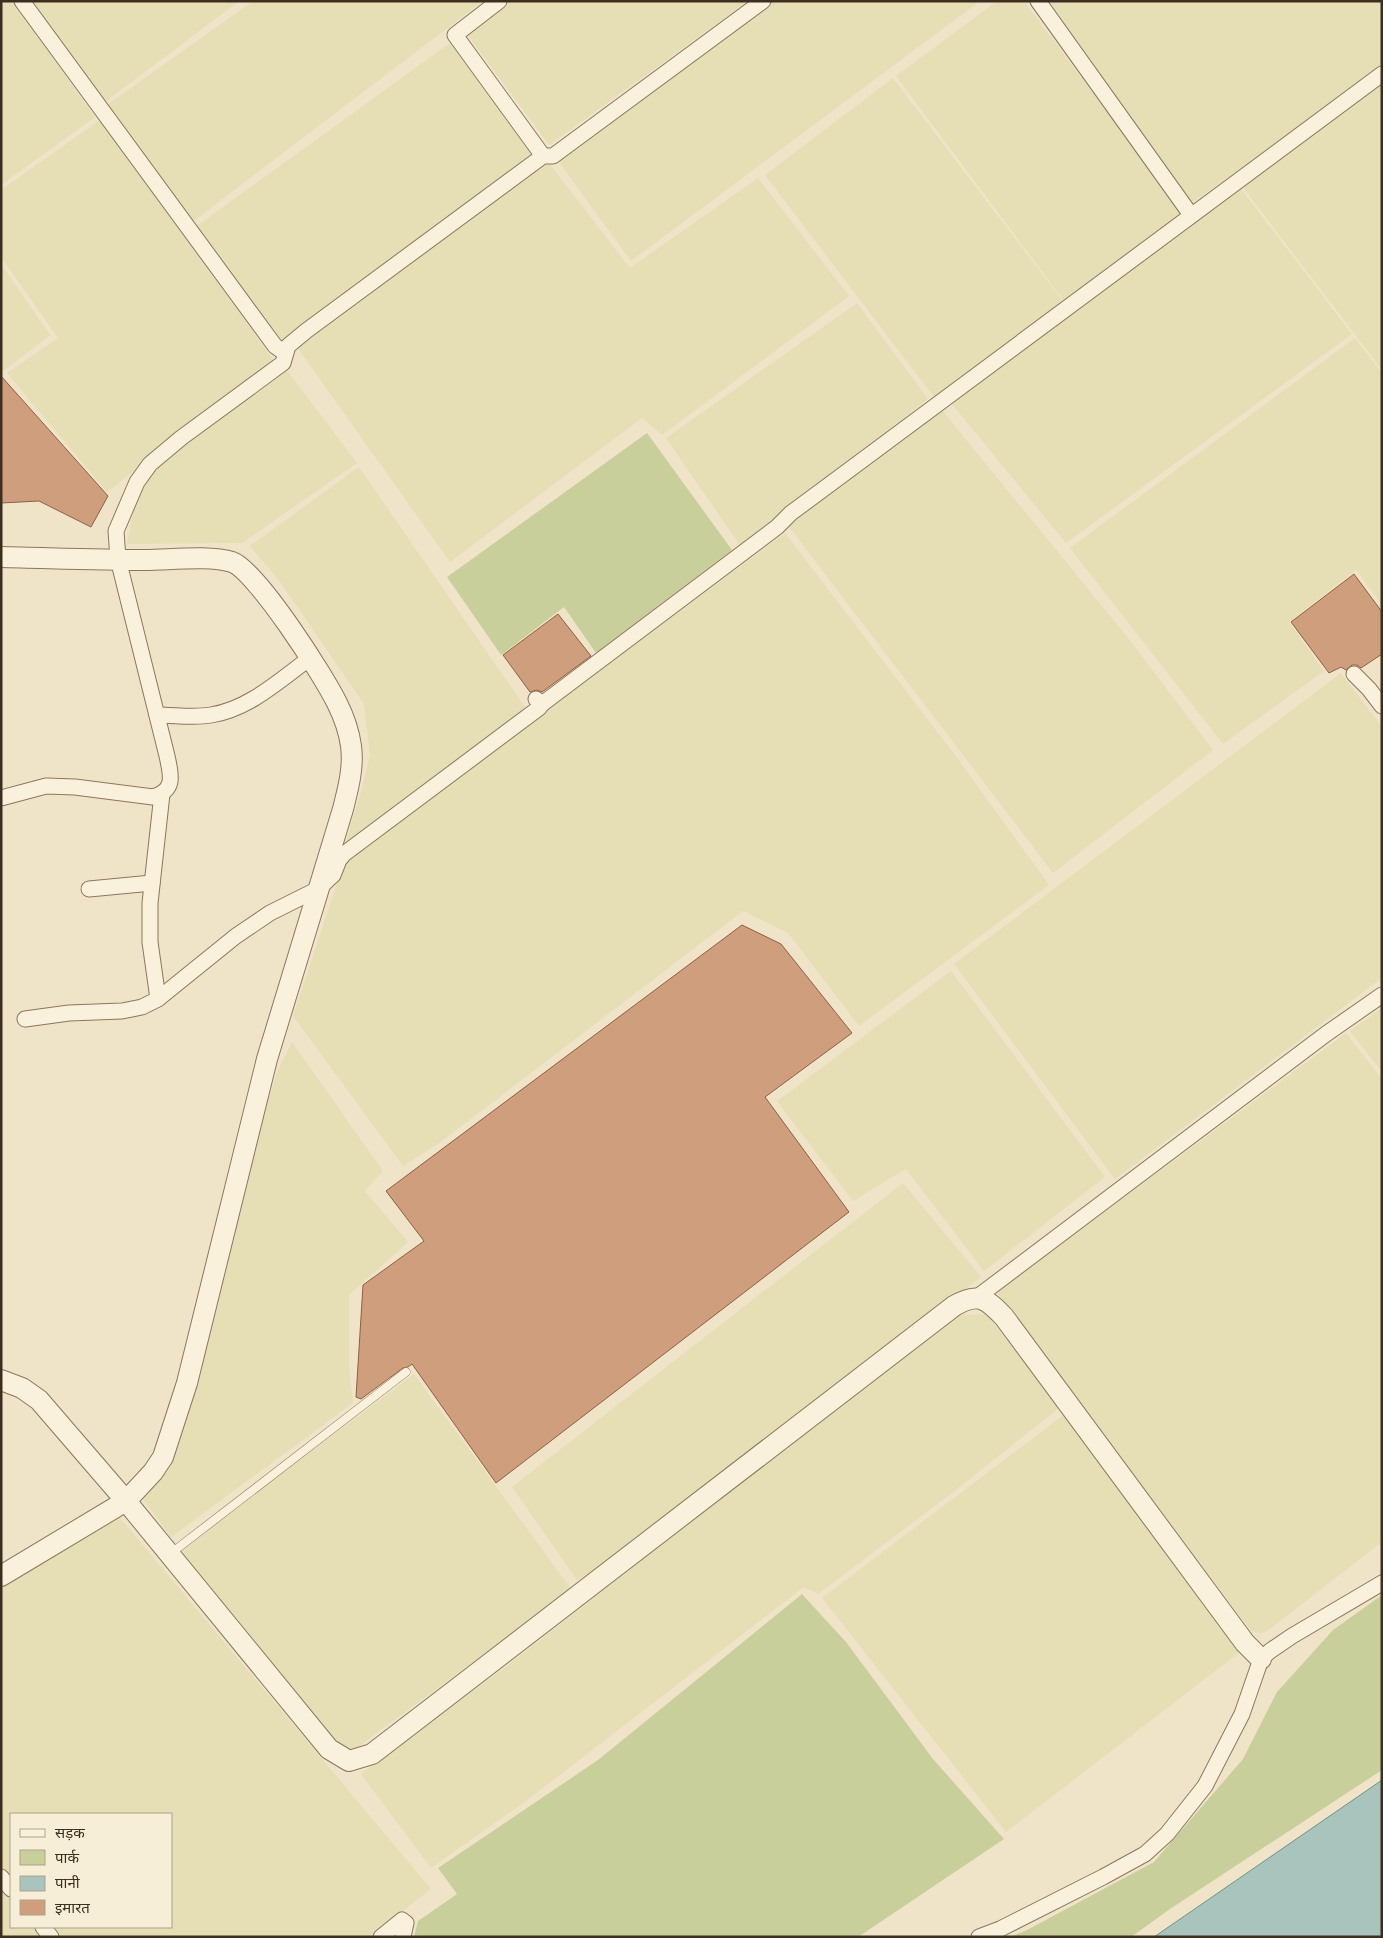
<svg xmlns="http://www.w3.org/2000/svg" width="1383" height="1938" font-family="'Libre Baskerville','Noto Sans Devanagari',serif">
  <style>
    .farmland { fill: #e6deb5 }
    .green { fill: #c9cf9b }
    .water { fill: #a9c4bc; stroke: #6f938a }
    .building { fill: #cf9f7d; stroke: #8d5f41 }
    .lines { fill: none; stroke-linecap: round; stroke-linejoin: round }
    .service-casing { stroke: #8d765c; stroke-width: 9 }
    .minor-casing { stroke: #8d765c; stroke-width: 17 }
    .tertiary-casing { stroke: #8d765c; stroke-width: 22 }
    .service { stroke: #faf1dc; stroke-width: 8 }
    .minor { stroke: #faf1dc; stroke-width: 15 }
    .tertiary { stroke: #faf1dc; stroke-width: 20 }
  </style>
  <rect width="100%" height="100%" fill="#f0e4c8"/>
  <g class="farmland">
    <path d="M1,1h11l83,116 -94,68z"/>
    <path d="M33,1h206l-134,101z"/>
    <path d="M253,1h230l-292,222 -84,-118z"/>
    <path d="M510,1h238l-199,144 -82,-111z"/>
    <path d="M772,1h208l-349,260 -75,-103 167,-119z"/>
    <path d="M997,1h27l160,214 -118,89 -170,-228z"/>
    <path d="M1047,1h335v65l-190,137z"/>
    <path d="M450,43l83,112 -252,189 -87,-116z"/>
    <path d="M893,78l172,226 -128,97 -172,-226z"/>
    <path d="M1382,82v288l-141,-185z"/>
    <path d="M100,120l174,241 -167,131 -100,-119 51,-35 -57,-81v-67z"/>
    <path d="M548,162l82,106 128,-90 91,118 -187,139 -20,-17 -192,144 -154,-216z"/>
    <path d="M1239,186l113,148 -286,209 -115,-140z"/>
    <path d="M1,264l49,71 -49,38z"/>
    <path d="M857,303l71,96 -187,148 -75,-109z"/>
    <path d="M1355,338l27,35v232l-26,-35 -67,52 35,49 -101,73 -153,-196z"/>
    <path d="M286,369l71,94 -115,80 -115,1 7,-37 20,-42z"/>
    <path d="M941,409l188,230 84,111 -160,123 -267,-350z"/>
    <path d="M359,467l168,243 -184,140 18,-58 9,-37 -6,-51 -83,-121 -31,-37z"/>
    <path d="M785,533l173,226 91,126 -190,141 -71,-93 -45,-22 -305,233 -35,22 -110,-150 51,-154z"/>
    <path d="M1341,673l41,54v251l-267,201 -161,-215z"/>
    <path d="M951,971l154,206 -121,94 -78,-102 -53,32 -76,-100z"/>
    <path d="M1382,1008v64l-32,-41z"/>
    <path d="M1346,1033l36,46v463l-115,89 -7,2 -9,-2 -254,-339z"/>
    <path d="M292,1042l91,129 -18,20 43,51 -59,53v71l4,37 -182,134 -28,-38 28,-42 15,-37 56,-231 27,-91 9,-28z"/>
    <path d="M903,1183l78,94 -378,289 -26,14 -65,-93z"/>
    <path d="M987,1314l72,94 -107,85 -134,101 -14,-7 -278,214 -95,67 -70,-94 147,-109 447,-350z"/>
    <path d="M414,1374l157,215 -213,158 -14,3 -8,-5 -161,-191z"/>
    <path d="M1065,1414l175,238 -234,180 -184,-234z"/>
    <path d="M116,1513l315,376 -62,48h-310l-9,-10h121v-113h-160v67l-10,-11v-286z"/>
    <path d="M1,1885l10,12v30h25l8,10h-43z"/>
  </g>
  <g class="green">
    <path d="M647,433l85,117 -136,103 -32,-46 -63,48 -54,-78z"/>
    <path d="M802,1594l44,48 87,117 71,80 -146,98h-444l4,-16 39,-27 -19,-26 160,-108z"/>
    <path d="M1382,1595v175l-212,139 -39,28h-121l17,-7 127,-68 89,-103 34,-67 56,-62z"/>
  </g>
  <path class="water" d="M1382,1780v157h-228z"/>
  <g class="building">
    <path d="M1,376l107,120 -17,31 -52,-26 -38,2z"/>
    <path d="M1354,574l28,38v42l-21,14 -4,-3h-5l-6,5 -5,-3 -12,6 -38,-51z"/>
    <path d="M558,614l33,42 -49,36 -5,-2 -7,2 -27,-37z"/>
    <path d="M742,925l39,19 71,89 -87,64 84,115 -353,271 -84,-119 -4,3 -5,1 -42,31 -5,-2 7,-112 61,-44 -38,-50z"/>
  </g>
  <g class="lines">
    <g class="service-casing">
      <path id="service" d="M170,1554l236,-182"/>
    </g>
    <g class="minor-casing">
      <g id="minor">
        <path d="M22,1l253,345 10,7"/>
        <path d="M499,1l-44,34 88,121"/>
        <path d="M1038,1l153,214"/>
        <path d="M1354,674l15,15 13,17"/>
        <path d="M542,704l235,-177 14,-14 50,-37 541,-402"/>
        <path d="M157,715c18,0 37,3 54,0 38,-6 69,-35 99,-57"/>
        <path d="M1,798l45,-12 29,1 78,10c23,-7 18,-22 14,-41l-49,-197 -2,-28 21,-49 13,-18 31,-26 102,-75 5,-17 18,-15 237,-175h10l210,-155"/>
        <path d="M89,889l63,-6"/>
        <path d="M158,999l-8,-57v-39l12,-109"/>
        <path d="M25,1019l44,-6 53,-2 20,-4 16,-8 78,-63 34,-23 48,-24 15,-14 6,-15 5,-6 195,-146 3,-4 -6,-5"/>
        <path d="M976,1298l350,-264 56,-39"/>
        <path d="M1,1877l10,12"/>
        <path d="M43,1927l8,10"/>
        <path d="M381,1937l21,-17 4,3 -3,14"/>
        <path d="M979,1937l21,-8 103,-52 42,-23 22,-20 38,-48 37,-72 19,-55 9,-8 22,-15 90,-53"/>
      </g>
    </g>
    <g class="tertiary-casing">
      <g id="tertiary">
        <path d="M1,557c48,1 96,3 144,3 24,0 65,-5 87,2 24,8 92,114 105,141 7,14 12,28 14,43 3,21 -3,43 -8,63l-76,250 -80,324 -24,74 -10,15 -27,29 -125,75"/>
        <path d="M1,1380l21,8 17,12 87,101 203,248 20,12 23,-7 582,-448c24,-14 32,-8 50,11l241,326 16,16"/>
      </g>
    </g>
    <use href="#service" class="service"/>
    <use href="#minor" class="minor"/>
    <use href="#tertiary" class="tertiary"/>
  </g>
  <rect width="1383" height="1938" fill="none" stroke="#3d2e20" stroke-width="5"/>
  <rect x="10" y="1813" width="162" height="115" fill="#f7eed8" stroke="#ada18e"/>
  <rect x="20" y="1829" width="25" height="8" fill="#faf1dc" stroke="#ada18e"/>
  <text x="55" y="1838" font-size="15" fill="#3d2e20">सड़क</text>
  <rect x="20" y="1850" width="25" height="15" fill="#c9cf9b" stroke="#ada18e"/>
  <text x="55" y="1863" font-size="15" fill="#3d2e20">पार्क</text>
  <rect x="20" y="1876" width="25" height="15" fill="#a9c4bc" stroke="#ada18e"/>
  <text x="55" y="1888" font-size="15" fill="#3d2e20">पानी</text>
  <rect x="20" y="1900" width="25" height="15" fill="#cf9f7d" stroke="#ada18e"/>
  <text x="55" y="1913" font-size="15" fill="#3d2e20">इमारत</text>
</svg>
